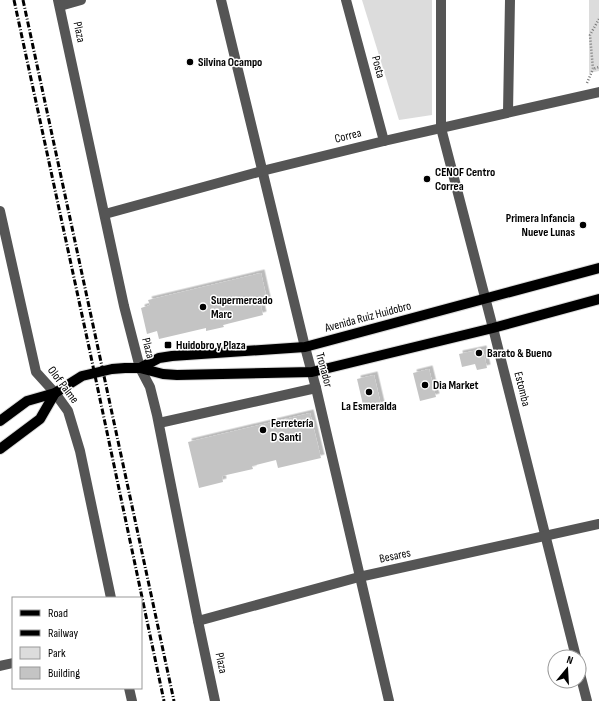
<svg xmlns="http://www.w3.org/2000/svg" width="599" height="701" font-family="'Sofia Sans Condensed',sans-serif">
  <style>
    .green { fill: #dcdcdc }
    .building { fill: #c4c4c4; filter: url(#shadow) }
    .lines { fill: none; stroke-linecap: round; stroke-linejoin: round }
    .major-casing { stroke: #dbdbdb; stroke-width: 12 }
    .path { stroke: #777; stroke-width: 2.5; stroke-dasharray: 1 2; stroke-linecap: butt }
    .minor { stroke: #555; stroke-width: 10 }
    .major { stroke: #000; stroke-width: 10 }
    .rail { stroke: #000; stroke-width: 3; stroke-dasharray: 6 2 1 2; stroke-linecap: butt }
    .poi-dot { fill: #000; stroke: #fff; stroke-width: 1.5 }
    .labels { text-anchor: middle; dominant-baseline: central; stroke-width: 3; stroke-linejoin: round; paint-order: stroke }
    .street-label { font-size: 12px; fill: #000; stroke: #fff }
    .poi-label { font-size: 12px; font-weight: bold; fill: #000; stroke: #fff; text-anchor: start }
  </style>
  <defs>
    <filter id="shadow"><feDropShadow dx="3.5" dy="-3.5" stdDeviation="0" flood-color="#0004"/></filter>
  </defs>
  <rect width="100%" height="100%" fill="#fff"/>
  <g class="green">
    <path d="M362,0h70v115l-33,5z"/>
    <path d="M589,0h10v71l-10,2z"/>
  </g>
  <g class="building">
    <path d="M261,273l7,31 -7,2 2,9 -40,10 1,2 -18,4v-3l-47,11 -2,-8 -10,3 -6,-26 9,-3 -2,-5z"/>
    <path d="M483,349l4,19 -10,2 -2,-6 -13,3 -3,-13z"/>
    <path d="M429,369l7,28 -16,4 -7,-28z"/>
    <path d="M374,375l7,30 -17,4 -7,-30z"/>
    <path d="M310,413l11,45 -43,10 -2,-8 -24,6 1,3 -31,7 1,6 -24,6 -11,-46z"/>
  </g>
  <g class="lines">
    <g class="major-casing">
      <g id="major">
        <path d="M140,368l19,-10 13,-2 133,-9 294,-79"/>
        <path d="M0,421l27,-20 28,-8 27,-17 30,-7 13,-1h15l23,6 14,1 135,-3 181,-44 106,-29"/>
        <path d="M0,449l40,-30 15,-26"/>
      </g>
    </g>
    <g class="path">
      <path d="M599,19l-9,16 3,34 6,-2"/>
      <path d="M587,83l6,-14"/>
    </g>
    <g class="minor">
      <path d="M58,0l66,306 16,62 10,19 7,28 41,206 17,80"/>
      <path d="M221,0l84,347 11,41 73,313"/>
      <path d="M346,0l38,141"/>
      <path d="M441,0v128l52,200 83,329"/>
      <path d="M60,6l21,-6"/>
      <path d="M508,112l2,-112"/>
      <path d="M0,211l36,161 19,21 13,18 12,40 31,147"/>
      <path d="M105,214l157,-43 122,-30 215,-49"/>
      <path d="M159,423l157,-35"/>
      <path d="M198,621l161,-44 240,-53"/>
      <path d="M0,666l13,-3"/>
      <path d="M579,670l8,31"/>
      <path d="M129,688l3,13"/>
    </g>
    <use href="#major" class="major"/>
    <g class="rail">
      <path d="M14,0l76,352 74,349"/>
      <path d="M23,0l151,701"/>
    </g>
  </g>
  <g class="poi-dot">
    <circle cx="190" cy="62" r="4"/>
    <circle cx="427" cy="179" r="4"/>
    <circle cx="583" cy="225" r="4"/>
    <circle cx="203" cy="307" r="4"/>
    <rect x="164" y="341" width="8" height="8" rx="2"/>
    <circle cx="479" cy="353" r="4"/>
    <circle cx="425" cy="385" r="4"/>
    <circle cx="369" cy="392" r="4"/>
    <circle cx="263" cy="430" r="4"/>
  </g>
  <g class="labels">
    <g class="street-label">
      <text transform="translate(79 32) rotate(78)">Plaza</text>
      <text transform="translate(378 67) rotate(75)">Posta</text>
      <text transform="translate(348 136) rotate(-14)">Correa</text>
      <text transform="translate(368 317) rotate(-15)">Avenida Ruiz Huidobro</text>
      <text transform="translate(148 348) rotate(76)">Plaza</text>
      <text transform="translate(324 370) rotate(75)">Tronador</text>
      <text transform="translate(63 385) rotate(53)">Olof Palme</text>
      <text transform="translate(522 389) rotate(76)">Estomba</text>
      <text transform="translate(395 556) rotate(-12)">Besares</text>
      <text transform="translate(221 663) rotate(78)">Plaza</text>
    </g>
    <g class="poi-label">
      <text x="198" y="62">Silvina Ocampo</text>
      <text x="435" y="172">CENOF Centro<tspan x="435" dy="14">Correa</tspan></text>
      <text x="575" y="218" text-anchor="end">Primera Infancia<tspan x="575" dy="14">Nueve Lunas</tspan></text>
      <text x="211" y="300">Supermercado<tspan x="211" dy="14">Marc</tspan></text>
      <text x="176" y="345">Huidobro y Plaza</text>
      <text x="487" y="353">Barato &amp; Bueno</text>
      <text x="433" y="385">Dia Market</text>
      <text x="369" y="406" text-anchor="middle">La Esmeralda</text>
      <text x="271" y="423">Ferretería<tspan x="271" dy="14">D Santi</tspan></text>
    </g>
  </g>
  <rect x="12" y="597" width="130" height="92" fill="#ffffff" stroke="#999999"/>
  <rect x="20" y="610" width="20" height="6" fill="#000000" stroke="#999999"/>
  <text x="48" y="617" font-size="12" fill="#000000">Road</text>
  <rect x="20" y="630" width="20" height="6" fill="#000000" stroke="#999999"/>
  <text x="48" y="637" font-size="12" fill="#000000">Railway</text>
  <rect x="20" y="647" width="20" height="12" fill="#dcdcdc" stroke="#999999"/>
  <text x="48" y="657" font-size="12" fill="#000000">Park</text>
  <rect x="20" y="667" width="20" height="12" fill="#c4c4c4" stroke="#999999"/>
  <text x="48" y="677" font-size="12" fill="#000000">Building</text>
  <g transform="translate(567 669) rotate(18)"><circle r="19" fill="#ffffff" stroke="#999999"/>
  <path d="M0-3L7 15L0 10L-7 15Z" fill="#000000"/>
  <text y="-6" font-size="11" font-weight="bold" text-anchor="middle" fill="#000000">N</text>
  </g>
</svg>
